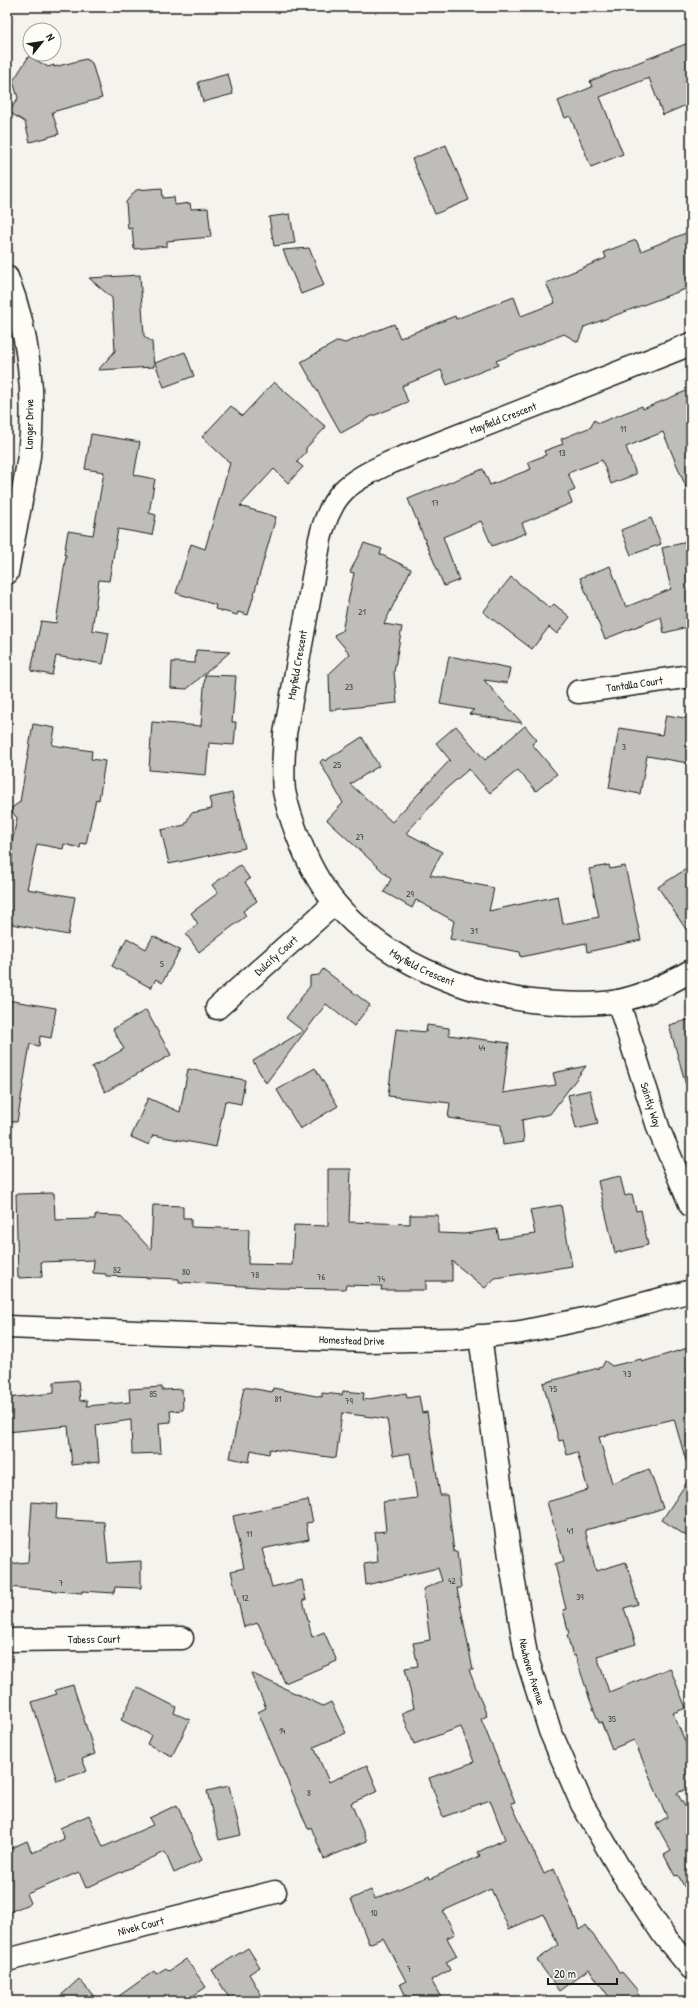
<svg xmlns="http://www.w3.org/2000/svg" width="698" height="2008" font-family="'Patrick Hand',sans-serif">
  <style>
    .building { fill: #bebdba; stroke: #1c1c1c }
    .lines { fill: none; stroke-linecap: round; stroke-linejoin: round }
    .minor-casing { stroke: #1c1c1c; stroke-width: 25 }
    .tertiary-casing { stroke: #1c1c1c; stroke-width: 25 }
    .minor { stroke: #fdfcf7; stroke-width: 22 }
    .tertiary { stroke: #fdfcf7; stroke-width: 22 }
    .labels { text-anchor: middle; dominant-baseline: central; stroke-width: 4; stroke-linejoin: round; paint-order: stroke }
    .number-label { font-size: 9px; fill: #444 }
    .street-label { font-size: 11px; fill: #1c1c1c; stroke: #fdfcf7 }
  </style>
  <rect width="100%" height="100%" fill="#f4f3ee"/>
  <filter id="ink" filterUnits="userSpaceOnUse"><feTurbulence type="fractalNoise" baseFrequency=".025" numOctaves="2"/><feDisplacementMap in="SourceGraphic" scale="8" xChannelSelector="R" yChannelSelector="G"/><feConvolveMatrix kernelMatrix="1 2 1 2 8 2 1 2 1" color-interpolation-filters="sRGB"/></filter>
  <g filter="url(#ink)">
    <g class="building">
      <path d="M691,42v61l-28,12 -14,-37 -49,19 23,57 -32,13 -21,-51 -5,2 -7,-17 34,-14 -2,-6z"/>
      <path d="M29,56l19,11 6,-2v2l32,-8 6,4 10,35 -50,14 7,22 -29,8 -5,-20 -16,-10 9,-14 -5,-17z"/>
      <path d="M228,74l5,20 -30,8 -5,-20z"/>
      <path d="M446,145l23,55 -34,14 -23,-55z"/>
      <path d="M162,188l1,10 11,-1 1,8 15,-2 1,6 17,-1 3,29 -44,4v5l-33,3 -2,-21 -4,1 -2,-27 10,-12z"/>
      <path d="M290,214l5,29 -21,3 -5,-29z"/>
      <path d="M691,231v56l-107,40 -6,15 -14,-8 -68,27 2,4 -51,20 -6,-15 -39,16 6,16 -38,15 -29,16 -40,-71 37,-21 7,2 49,-19 6,14 55,-22 1,3 58,-22 7,19 34,-13 -9,-20 60,-25 -2,-6 32,-12 5,11z"/>
      <path d="M309,248l15,37 -23,9 -18,-44z"/>
      <path d="M140,275l4,61 8,6 2,25 -56,3 17,-19 -3,-53 -23,-20z"/>
      <path d="M185,352l9,24 -30,11 -9,-24z"/>
      <path d="M274,382l52,45 -20,21v4l-9,10 6,5 -15,16 -14,-14 -34,37 36,11 -28,98 -10,-3 -1,3 -22,-6 1,-4 -40,-12 15,-49 14,5 25,-86 -28,-26 29,-31 11,10z"/>
      <path d="M691,389v110l-28,-67 -37,15 10,27 -25,10 -9,-24 -34,13 7,17 -7,3 4,10 -50,20 4,10 -34,13 -11,-25 -38,16 16,43 -15,6 -36,-87 75,-30 7,16 41,-16 -3,-7 18,-7 -2,-4 19,-7 -2,-5 30,-12 3,-7 5,3 43,-17 1,3z"/>
      <path d="M91,434l49,8 -6,33 21,4 -6,34 7,2 -4,20 -34,-6 -9,52 -10,-1 -7,50 17,3 -6,31 -47,-8 -4,19 -21,-4 10,-50 15,2 10,-68h-2l4,-24 25,4 11,-63 -19,-3z"/>
      <path d="M651,518l10,26 -30,11 -10,-25z"/>
      <path d="M691,541v85l-27,7 -3,-16 -56,22 -25,-61 30,-12 16,41 45,-18 -9,-41z"/>
      <path d="M364,543l18,6 -2,5 31,15 -27,55 18,3 -8,45 3,31 -67,7 -1,-36 21,-20 -16,-19 8,-4 12,-58 -4,-1z"/>
      <path d="M511,577l39,31 4,-4 16,13 -13,17 -8,-7 -17,22 -49,-37z"/>
      <path d="M196,650l34,2 -43,37 -16,-1 1,-26 23,1z"/>
      <path d="M449,656l61,12 -3,15 -23,-3 38,43 -53,-9 5,-4 -34,-6z"/>
      <path d="M205,675l31,1 -4,46h4l-2,23 -25,-2 -3,32 -57,-5 3,-48 49,4z"/>
      <path d="M666,715l25,4v24l-3,20 -41,-7 -7,38 -31,-6 10,-60 43,7z"/>
      <path d="M33,724l22,4 -3,17 40,6 -1,8 14,2 -6,39 -3,-1 -10,45 -5,-1 -1,5 -16,-4 -1,5 -26,-5 -10,45 48,8 -7,38 -61,-12v-55l10,-50 -7,-9 10,-7z"/>
      <path d="M456,726l29,34 40,-34 12,14 -5,4 25,30 -21,17 -18,-21 -28,23 -21,-24 -28,24 1,1 -36,39 36,19 -12,23 64,13 -5,23 69,-15 5,28 36,-7 -10,-48 20,-4 1,4 15,-3 16,74 -54,12 -1,-9 -65,14 -1,-5 -70,-13 4,-18 -38,-21 -4,8 -28,-16 7,-13 -64,-59 16,-17 -23,-41 3,-3 2,2 37,-24 17,29 -29,18 42,38 58,-62 -14,-17z"/>
      <path d="M232,793l13,55 -76,16 -8,-34 24,-5 6,-12 21,-4 -3,-11z"/>
      <path d="M240,865l10,14 -5,3 12,19 -14,10 3,5 -47,36 -13,-18 12,-10 -7,-11 27,-20 -6,-8z"/>
      <path d="M691,866v71l-33,-50z"/>
      <path d="M153,936l27,14 -18,33 -6,-4 -5,9 -39,-22 15,-28 19,11z"/>
      <path d="M323,969l47,36 -16,21 -28,-22 -60,79 -13,-22 50,-30 -17,-13 24,-32v-10l9,-1z"/>
      <path d="M7,1000l49,8 -5,30 -11,-2 -1,10 -9,-2 -13,78 -10,-1z"/>
      <path d="M146,1010l25,45 -66,37 -13,-25 32,-18 -11,-20z"/>
      <path d="M691,1019v65l-5,1 -17,-60z"/>
      <path d="M427,1025l22,3v7l60,8 -6,50 53,-8 -3,-12 33,-7 -36,48 -28,6 2,22 -21,3 -2,-20 -53,-7 2,-15 -62,-7 8,-67 30,3z"/>
      <path d="M315,1068l23,38 -38,23 -23,-39z"/>
      <path d="M188,1069l57,11 -4,24 -16,-3 -9,46 -63,-12 -4,10 -18,-8 17,-39 32,14z"/>
      <path d="M590,1090l8,34 -22,5 -8,-34z"/>
      <path d="M328,1169h23l-2,53 61,2v-9h28v18l26,1 33,-5 2,10 36,-5 -5,-24 31,-5 11,61 -77,12 -10,10 -33,-27v20h-26v9h-45l1,-4 -36,-1 -1,4 -71,-1 -95,-6v-3l-73,-3v-2l-13,-1 1,-13 -53,2 1,15 -24,1 -2,-84 38,-1 1,27 40,-1v-4l25,1 31,34 2,-45 30,1v12h8v9l58,2 -1,35 44,1 2,-40 34,1z"/>
      <path d="M620,1176l5,20 7,-2 4,17 5,-1 7,35 -33,8 -17,-72z"/>
      <path d="M691,1347v114h-5l-12,-42 -75,18 13,46 37,-14 14,39 -20,7 -58,15 11,41 30,-9 12,42 -14,4 12,36 -39,12 12,36 61,-24 16,40 -13,5 18,42v32l-14,6 14,24v82l-13,-24 -3,1 -11,-21 7,-4 -15,-27 11,-7 -33,-77 -22,9 -11,-27 -2,1 -9,-23 -15,-45 -2,1 -6,-21 2,-1 -6,-24 3,-1 -11,-45 9,-3 -17,-59 41,-12 -11,-38 -10,3 -4,-15 -4,1 -16,-58 59,-16 3,-6 7,5 29,-7 1,3z"/>
      <path d="M78,1380l2,21 7,-1v6l43,-4 -1,-13 33,-2v3l20,-1 1,21 -13,1 1,11 -12,1 2,30 -29,1 -1,-34 -35,5 3,37 -27,3 -4,-39 -61,6v-34l47,-5v-11z"/>
      <path d="M244,1387l28,5 1,-4 49,9v-4l20,2 1,-4 21,2 -1,7 43,-7 1,5 12,-2 3,17 5,-1 13,83h7l7,57h3l4,36h-4l16,82h-4l18,46 -6,3 34,83 -4,1 33,71 10,-5 26,61 6,-5 34,48 2,-1 16,19 -2,1 8,9h-32l-23,-32 -30,22 -22,-31 21,-15 -14,-31 -35,15 -18,-40 -48,22 12,23 -8,4 10,18 -11,6 4,8 -19,10 12,21h-35l-8,-17 6,-3 -23,-43 -14,6 -18,-45 20,-9 4,9 54,-23 1,3 50,-23 -2,-4 27,-13 -15,-39 -47,17 -14,-39 45,-16 -13,-35 -47,17 -12,-31 12,-5 -9,-40 13,-2 -5,-23 17,-3 -7,-51 19,-8 -4,-13 -72,17 -2,-21 14,-2 -3,-30 11,-1 -3,-29 34,-4 -7,-45 -17,3 -6,-37 -45,-6 -6,45 -66,-9 -1,5 -18,-4 -2,12 -19,-4z"/>
      <path d="M691,1476v63l-29,-19z"/>
      <path d="M308,1500l5,22 -7,1 3,16 -47,10 10,38 30,-7 4,20h-3l9,37 12,-5 13,29 -52,22 -27,-60 -14,4 -13,-56 13,-3 -11,-52z"/>
      <path d="M32,1502l25,2 -1,15 48,3 4,41 33,-2v27l-26,-1 -1,6 -32,-2v2l-75,-6v-23l21,-2z"/>
      <path d="M251,1673l72,33 8,-4 15,31 -32,14 15,35 38,-17 11,26 -27,12 16,38 -43,18 -13,-32 -3,2 -50,-117 8,-4z"/>
      <path d="M73,1685l22,69 -13,5 5,12 -30,10 -25,-79 25,-8 -2,-4z"/>
      <path d="M137,1687l39,20 -2,6 16,7 -18,36 -25,-12 4,-9 -30,-15z"/>
      <path d="M229,1786l12,49 -22,5 -12,-49z"/>
      <path d="M177,1805l25,55 -28,13 -9,-21 -79,36 -7,-16 -52,22 4,9 -24,10v-63l20,-9 5,12 32,-14 -4,-11 29,-13 14,32 50,-22 -4,-7z"/>
      <path d="M248,1948l12,19 -11,7 16,27h-34l-19,-31z"/>
      <path d="M186,1959l20,28 -20,14h-74l42,-30 2,3 10,-6 3,3z"/>
      <path d="M79,1979l19,22h-43z"/>
    </g>
    <g class="lines">
      <g class="minor-casing">
        <g id="minor">
          <path d="M7,277c22,55 29,120 22,179 -6,39 -15,78 -22,117"/>
          <path id="s1" d="M691,344l-302,119c-41,19 -58,30 -69,76l-35,195c-1,19 -3,38 -1,57 3,15 8,30 13,43 9,24 22,50 38,69 48,56 124,89 196,98 29,3 59,5 87,0 26,-5 50,-17 73,-30"/>
          <path id="s2" d="M578,692l113,-16"/>
          <path id="s3" d="M618,1001l41,129 32,76"/>
          <path id="s4" d="M217,1008l118,-105"/>
          <path id="s5" d="M7,1640l175,-2"/>
          <path id="s6" d="M7,1960l268,-68"/>
        </g>
      </g>
      <g class="tertiary-casing">
        <g id="tertiary">
          <path id="s7" d="M7,1327l361,14 89,-2 64,-7 73,-15 97,-26"/>
          <path id="s8" d="M480,1336l31,228 15,91 24,76 32,73 40,69 43,64 26,31"/>
        </g>
      </g>
      <use href="#minor" class="minor"/>
      <use href="#tertiary" class="tertiary"/>
    </g>
  </g>
  <g class="labels">
    <g class="number-label">
      <text x="623" y="429">11</text>
      <text x="562" y="453">13</text>
      <text x="435" y="503">17</text>
      <text x="362" y="612">21</text>
      <text x="349" y="687">23</text>
      <text x="624" y="747">3</text>
      <text x="337" y="765">25</text>
      <text x="360" y="837">27</text>
      <text x="410" y="894">29</text>
      <text x="474" y="931">31</text>
      <text x="162" y="964">5</text>
      <text x="482" y="1048">44</text>
      <text x="117" y="1270">82</text>
      <text x="186" y="1272">80</text>
      <text x="255" y="1275">78</text>
      <text x="321" y="1277">76</text>
      <text x="381" y="1279">74</text>
      <text x="627" y="1374">73</text>
      <text x="553" y="1389">75</text>
      <text x="153" y="1394">85</text>
      <text x="278" y="1399">81</text>
      <text x="349" y="1401">79</text>
      <text x="570" y="1531">41</text>
      <text x="249" y="1534">11</text>
      <text x="452" y="1581">42</text>
      <text x="61" y="1583">7</text>
      <text x="580" y="1597">39</text>
      <text x="245" y="1598">12</text>
      <text x="612" y="1719">35</text>
      <text x="282" y="1731">14</text>
      <text x="309" y="1793">8</text>
      <text x="374" y="1913">10</text>
      <text x="409" y="1969">7</text>
    </g>
    <g class="street-label">
      <text transform="translate(503 418) rotate(-21)">Mayfield Crescent</text>
      <text transform="translate(29 424) rotate(-89)">Langer Drive</text>
      <text transform="translate(297 665) rotate(-80)">Mayfield Crescent</text>
      <text stroke="none"><textPath href="#s2" startOffset="57">Tantalla Court</textPath></text>
      <text stroke="none"><textPath href="#s4" startOffset="79">Dulcify Court</textPath></text>
      <text stroke="none"><textPath href="#s1" startOffset="921">Mayfield Crescent</textPath></text>
      <text stroke="none"><textPath href="#s3" startOffset="109">Saintly Way</textPath></text>
      <text stroke="none"><textPath href="#s7" startOffset="345">Homestead Drive</textPath></text>
      <text stroke="none"><textPath href="#s5" startOffset="87">Tabess Court</textPath></text>
      <text stroke="none"><textPath href="#s8" startOffset="340">Newhaven Avenue</textPath></text>
      <text stroke="none"><textPath href="#s6" startOffset="138">Nivek Court</textPath></text>
    </g>
  </g>
  <rect width="698" height="2008" fill="none" stroke="#fdfcf7" stroke-width="24"/>
  <rect x="12" y="12" width="674" height="1984" fill="none" stroke="#1c1c1c" stroke-width="1.5" filter="url(#ink)"/>
  <g transform="translate(42 42) rotate(60)"><circle r="19" fill="#fdfcf7" stroke="#a3a29f"/>
  <path d="M0-3L7 15L0 10L-7 15Z" fill="#1c1c1c"/>
  <text y="-6" font-size="11" font-weight="bold" text-anchor="middle" fill="#1c1c1c">N</text>
  </g>
  <path d="M548 1978v6h69v-6" fill="none" stroke="#1c1c1c" stroke-width="2"/>
  <text x="554" y="1978" font-size="12" fill="#1c1c1c" stroke="#fdfcf7" stroke-width="3" paint-order="stroke">20 m</text>
</svg>
